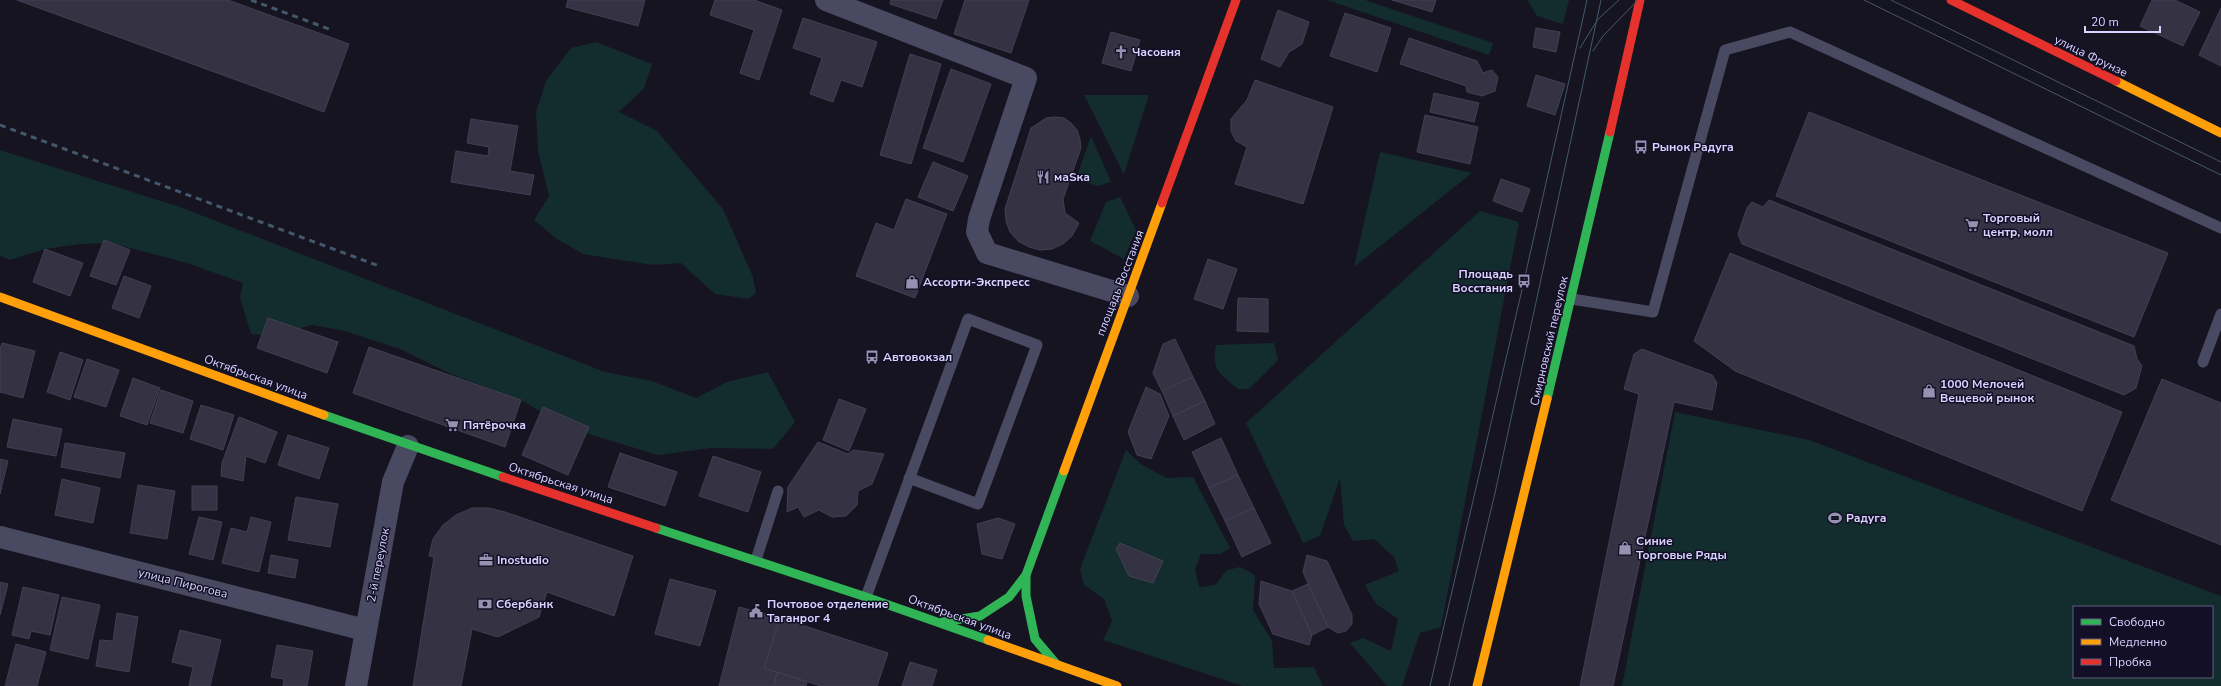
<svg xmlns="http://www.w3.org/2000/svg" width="2221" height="686" font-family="'Nunito Sans',sans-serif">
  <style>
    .green { fill: #132c2d; fill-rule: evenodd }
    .building { fill: #343243; stroke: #433f54 }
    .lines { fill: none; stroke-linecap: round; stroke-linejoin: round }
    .lane { stroke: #4a4962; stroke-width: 11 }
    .street { stroke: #4a4962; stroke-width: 22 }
    .fast { stroke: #30b455; stroke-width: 9 }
    .slow { stroke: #ff9f0a; stroke-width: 9 }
    .jam { stroke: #e5322d; stroke-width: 9 }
    .tram { stroke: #43596b; stroke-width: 1 }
    .rail { stroke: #43596b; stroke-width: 3; stroke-dasharray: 6 5; stroke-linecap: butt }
    .labels { text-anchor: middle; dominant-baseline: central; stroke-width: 3; stroke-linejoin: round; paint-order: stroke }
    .poi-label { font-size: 12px; font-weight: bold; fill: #d9d4ff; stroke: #130f26; text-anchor: start }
    .street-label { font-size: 12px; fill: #d9d4ff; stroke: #130f26 }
  </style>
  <rect width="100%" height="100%" fill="#161421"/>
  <g class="green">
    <path d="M1327,0h38l128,43 -4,12z"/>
    <path d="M1527,0h42l-6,24 -26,-8z"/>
    <path d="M596,42l56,22 -8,24 -25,24 38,19 66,78 30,68 3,16 -7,6 -34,-5 -34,-31 -28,2 -70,-11 -26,-15 -23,-19 15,-24 -11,-45 -2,-39 10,-31 25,-33z"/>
    <path d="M1084,95h65l-25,79z"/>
    <path d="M1091,136l20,46 -13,4 -22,-7z"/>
    <path d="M0,150l180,57 425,165 47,9 44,17 31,-16 41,-10 27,50 -22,27 -62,-1 -53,7 -89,-27 -48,-28 -70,-26 -51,-25 -55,-18 -33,-6 -39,11 -22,-2 -11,-36 3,-15 -56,-20 -76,-20 -31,1 -35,5 -35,11 -10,-4z"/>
    <path d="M1380,152l92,21 -118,94z"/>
    <path d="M1120,197l16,33 -12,29 -34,-18 16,-39z"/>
    <path d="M1480,211l39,11 -78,405 -21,6 -18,53h-15l-37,-43 13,-5 28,13 7,-32 -22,-15 -11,-19 34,-14 -5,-14 -20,-18 -21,2 -9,-16 -4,-47 -20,58 -17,7 -57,-120z"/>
    <path d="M1274,343l4,17 -29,29h-11c-19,-16 -26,-18 -22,-44z"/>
    <path d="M1675,412l134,28 412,156v90h-599zM2074,607h138v70h-138z"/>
    <path d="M1126,450l16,15 25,13 26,-1 37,71 -9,6h-20l-6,15 4,18 16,-2 12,-15 13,-3 15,8 -2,35 19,31 2,27 40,-1 9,19h-80l-140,-46 9,-19 -8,-22 -20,-14 -4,-16z"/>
  </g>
  <g class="building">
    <path d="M17,0h211l121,44 -25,68z"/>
    <path d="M568,0h77l-7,26 -72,-19z"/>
    <path d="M715,0h39l28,10 -23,70 -19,-7 14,-43 -44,-15z"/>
    <path d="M891,0h52l-7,19 -46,-15z"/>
    <path d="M965,0h64l-18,53 -57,-19z"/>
    <path d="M1392,0h44l-4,12z"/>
    <path d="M2152,0h23l25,12 -17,34 -43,-20z"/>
    <path d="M2221,8v58l-22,-11z"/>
    <path d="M1278,10l31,12 -7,22 -13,8 -9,15 -19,-8z"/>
    <path d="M1345,13l46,15 -14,44 -47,-16z"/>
    <path d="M803,18l74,24 -15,45 -21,-7 -8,22 -23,-8 12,-36 -29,-10z"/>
    <path d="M1536,28l24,4 -4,20 -23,-5z"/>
    <path d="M1111,32l29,8 -9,31 -29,-8z"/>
    <path d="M1409,38l68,23 6,12 9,-3 6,7 -3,14 -13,5 -15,-4 -1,-6 -66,-22z"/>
    <path d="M910,54l31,10 -30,100 -31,-9z"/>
    <path d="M951,69l40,15 -28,78 -40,-14z"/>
    <path d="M1536,75l29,9 -10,31 -28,-9z"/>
    <path d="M1255,80l78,27 -30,97 -68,-20 12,-37 -11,-6 -5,-10v-12l16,-19z"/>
    <path d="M1434,93l45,10 -5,19 -44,-10z"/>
    <path d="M1809,112l359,141 -34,84 -358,-141z"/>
    <path d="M1425,115l53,12 -8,37 -53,-12z"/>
    <path d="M1055,117l9,1 7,5 6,7 3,9 1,9 -18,51 2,14 14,10 -7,13 -9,8 -11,5 -12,1 -11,-3 -11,-6 -8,-9 -4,-11 -1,-12 26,-81 15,-10z"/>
    <path d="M471,119l47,7 -8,45 24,4 -4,20 -79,-13 5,-31 32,5 1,-9 -22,-4z"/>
    <path d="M933,162l35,14 -15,35 -35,-14z"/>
    <path d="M1501,179l29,10 -8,23 -29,-11z"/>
    <path d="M906,199l41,15 -32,84 -59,-22 20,-53 18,7z"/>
    <path d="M1769,200l365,146 3,13 5,7 -6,22 -12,7 -382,-151 -4,-10 9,-26 5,-6 11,5z"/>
    <path d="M104,240l26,10 -14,35 -26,-9z"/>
    <path d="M45,249l38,14 -13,33 -37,-14z"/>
    <path d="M1730,253l392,159 -40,99 -347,-140 -41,-30z"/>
    <path d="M1208,259l29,10 -14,40 -29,-10z"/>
    <path d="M124,276l27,10 -12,32 -27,-10z"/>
    <path d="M1238,298l30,1v33l-31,-1z"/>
    <path d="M268,318l70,24 -11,31 -70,-25z"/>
    <path d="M1175,339l18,38 -31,14 -9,-18 10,-29z"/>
    <path d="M2,343l33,8 -12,47 -23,-6v-43z"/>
    <path d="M369,347l152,53 -16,47 -152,-54z"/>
    <path d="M1642,349l70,26 5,8 -5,27 -38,-8 -61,284h-33l59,-292 -15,-5 10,-35z"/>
    <path d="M60,352l23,8 -13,40 -23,-8z"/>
    <path d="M87,359l32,11 -13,37 -32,-10z"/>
    <path d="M1193,377l12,24 -32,15 -11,-25z"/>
    <path d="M133,378l27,10 -13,37 -27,-9z"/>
    <path d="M2162,379l59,24v142l-110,-45z"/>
    <path d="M1146,387l14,7 9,22 -18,43 -14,-4 -9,-23z"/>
    <path d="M161,390l32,11 -10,32 -33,-10z"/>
    <path d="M839,399l27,10 -17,42 -26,-11z"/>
    <path d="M1205,401l10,23 -31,16 -11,-24z"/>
    <path d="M201,405l33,10 -11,35 -33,-11z"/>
    <path d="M543,407l46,20 -21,48 -46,-20z"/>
    <path d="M239,417l38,15 -12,31 -19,-7 -3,25 -22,-5 1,-13z"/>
    <path d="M13,419l49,10 -6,27 -49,-9z"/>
    <path d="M288,435l41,13 -10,31 -41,-14z"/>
    <path d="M1221,438l17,37 -29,13 -17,-36z"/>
    <path d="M818,442l30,12 5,-4 31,4 -12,30 -14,7 -1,14 -11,11 -14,1 -13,-7 -15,7 -6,-10 -11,5 1,-25z"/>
    <path d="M65,443l60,10 -5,25 -59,-11z"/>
    <path d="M620,453l57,19 -12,34 -57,-19z"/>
    <path d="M713,456l48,16 -13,40 -49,-16z"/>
    <path d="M0,459l8,2 -8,33z"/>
    <path d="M1238,475l16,33 -29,13 -16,-33z"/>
    <path d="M62,479l38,9 -7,35 -38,-8z"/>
    <path d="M138,485l37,6 -8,48 -37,-6z"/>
    <rect x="192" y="486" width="25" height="24"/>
    <path d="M296,497l42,7 -8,43 -42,-7z"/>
    <path d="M472,508h17l16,4 128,44 -19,60 -67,-24 -8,25 -41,20 -26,-8 -11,57h-48l21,-129 -5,-1 4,-17 10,-14 13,-10z"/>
    <path d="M1254,508l17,35 -29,14 -17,-36z"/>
    <path d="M199,517l23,5 -9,38 -24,-6z"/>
    <path d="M251,517l20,5 -12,50 -37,-9 9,-35 16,4z"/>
    <path d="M998,518l17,6 -13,35 -20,-5 -5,-30z"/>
    <path d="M1120,543l43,18 -10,22 -24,-7 -13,-27z"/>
    <path d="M271,555l27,5 -3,18 -27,-5z"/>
    <path d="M1307,555l20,6 25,54v9l-6,7 -8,2 -10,-6 -25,-55z"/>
    <path d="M670,579l46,12 -16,55 -45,-12z"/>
    <path d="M1261,581l31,10 20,44 -3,10 -36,-11 -14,-30z"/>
    <path d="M0,582l8,2 -8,31z"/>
    <path d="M1308,584l20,43 -16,8 -20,-44z"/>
    <path d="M23,587l36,8 -9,40 -19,-4 -2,8 -17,-4z"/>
    <path d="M62,597l38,8 -12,54 -38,-9z"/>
    <path d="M739,607l41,11 -16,50 13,4 -3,14h-55z"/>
    <path d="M117,613l21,4 -9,55 -33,-6 4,-26 13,1z"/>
    <path d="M780,618l108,35 -11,33h-56l-57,-18z"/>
    <path d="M180,630l41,10 -11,46h-21l4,-19 -21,-5z"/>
    <path d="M16,644l30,8 -9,34h-32z"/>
    <path d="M277,645l36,6 -6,35h-24l1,-7 -13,-2z"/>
    <path d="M910,662l27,8 -5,16h-30z"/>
    <path d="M777,672l30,10 -1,4h-32z"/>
  </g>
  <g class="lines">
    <g class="lane">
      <path d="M1572,299l81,13 72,-262 65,-18 431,196"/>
      <path d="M2203,362l18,-48"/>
      <path d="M756,560l22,-69"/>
      <path d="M866,597l102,-278 69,26 -59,159 -69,-26"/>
    </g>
    <g class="street">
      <path d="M826,0l200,78 -47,141 -2,13 10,21 141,43"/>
      <path d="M0,537l365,93"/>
      <path d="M356,686l37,-204 15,-36"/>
    </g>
    <g class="fast">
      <path d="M1547,399l63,-267"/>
      <path d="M324,415l179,62"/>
      <path d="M656,528l210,69 122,43"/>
      <path d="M1026,575v21l9,43 22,26"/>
      <path d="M943,622l37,-6 29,-19 17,-22 38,-104"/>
    </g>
    <g class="slow">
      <path d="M2116,81l105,52"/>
      <path d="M0,297l324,118"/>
      <path d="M1064,471l98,-268"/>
      <path d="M988,640l129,46"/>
      <path d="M1477,686l70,-287"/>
    </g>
    <g class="jam">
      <path d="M1951,0l165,81"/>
      <path d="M1610,132l30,-132"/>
      <path d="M1162,203l74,-203"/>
      <path d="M503,477l153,51"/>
    </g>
    <g class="tram">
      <path d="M1864,0l357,175"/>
      <path d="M1891,0l330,162"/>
      <path d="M1580,48l18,-29 21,-19"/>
      <path d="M1593,51l10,-15 35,-36"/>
      <path d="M1430,686l94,-405 63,-281"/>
      <path d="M1449,686l46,-193 106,-493"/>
    </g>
    <g class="rail">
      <path d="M251,0l78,29"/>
      <path d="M0,125l379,141"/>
    </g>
  </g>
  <defs>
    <g id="church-bare" transform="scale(1.08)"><path d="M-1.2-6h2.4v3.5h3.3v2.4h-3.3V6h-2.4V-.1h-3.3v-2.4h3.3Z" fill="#9591b1" stroke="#130f26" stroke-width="2.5" paint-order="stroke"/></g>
    <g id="bus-bare" transform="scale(1.08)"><path d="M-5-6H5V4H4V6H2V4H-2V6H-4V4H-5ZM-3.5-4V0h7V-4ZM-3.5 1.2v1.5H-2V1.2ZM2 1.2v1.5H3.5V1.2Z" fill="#9591b1" stroke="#130f26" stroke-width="2.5" paint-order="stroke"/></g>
    <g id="restaurant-bare" transform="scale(1.08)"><path d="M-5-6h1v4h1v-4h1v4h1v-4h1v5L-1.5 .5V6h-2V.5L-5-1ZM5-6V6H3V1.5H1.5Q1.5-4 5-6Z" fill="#9591b1" stroke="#130f26" stroke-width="2.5" paint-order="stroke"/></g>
    <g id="supermarket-bare" transform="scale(1.08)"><path d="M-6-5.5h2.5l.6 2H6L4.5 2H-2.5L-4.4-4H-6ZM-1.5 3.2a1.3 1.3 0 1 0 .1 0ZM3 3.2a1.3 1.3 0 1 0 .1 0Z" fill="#9591b1" stroke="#130f26" stroke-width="2.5" paint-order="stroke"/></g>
    <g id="shop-bare" transform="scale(1.08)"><path d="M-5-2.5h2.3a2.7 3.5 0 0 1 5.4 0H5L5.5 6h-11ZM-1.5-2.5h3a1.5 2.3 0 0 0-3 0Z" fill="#9591b1" stroke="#130f26" stroke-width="2.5" paint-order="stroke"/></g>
    <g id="stadium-bare" transform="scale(1.08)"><path d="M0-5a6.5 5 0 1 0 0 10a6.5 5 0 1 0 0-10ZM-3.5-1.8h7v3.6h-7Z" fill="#9591b1" stroke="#130f26" stroke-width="2.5" paint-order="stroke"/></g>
    <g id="office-bare" transform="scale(1.08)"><path d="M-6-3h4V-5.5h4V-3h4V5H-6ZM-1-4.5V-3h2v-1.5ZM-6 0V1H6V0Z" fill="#9591b1" stroke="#130f26" stroke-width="2.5" paint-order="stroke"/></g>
    <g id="bank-bare" transform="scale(1.08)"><path d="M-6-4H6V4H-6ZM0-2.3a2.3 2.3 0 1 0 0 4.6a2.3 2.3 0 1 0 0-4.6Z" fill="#9591b1" stroke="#130f26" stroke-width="2.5" paint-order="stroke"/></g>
    <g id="civic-bare" transform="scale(1.08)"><path d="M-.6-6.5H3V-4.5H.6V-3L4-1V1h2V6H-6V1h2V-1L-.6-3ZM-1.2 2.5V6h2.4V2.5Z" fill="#9591b1" stroke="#130f26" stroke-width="2.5" paint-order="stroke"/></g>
  </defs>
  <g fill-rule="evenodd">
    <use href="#church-bare" x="1121" y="52"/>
    <use href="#bus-bare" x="1641" y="147"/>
    <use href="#restaurant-bare" x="1043" y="177"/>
    <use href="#supermarket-bare" x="1972" y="225"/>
    <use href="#bus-bare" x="1524" y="281"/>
    <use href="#shop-bare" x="912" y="282"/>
    <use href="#bus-bare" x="872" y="357"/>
    <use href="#shop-bare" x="1929" y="391"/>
    <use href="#supermarket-bare" x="452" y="425"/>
    <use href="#stadium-bare" x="1835" y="518"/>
    <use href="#shop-bare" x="1625" y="548"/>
    <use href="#office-bare" x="486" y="560"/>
    <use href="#bank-bare" x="485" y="604"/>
    <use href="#civic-bare" x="756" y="611"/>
  </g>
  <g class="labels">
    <g class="poi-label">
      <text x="1132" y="52">Часовня</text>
      <text x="1652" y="147">Рынок Радуга</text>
      <text x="1054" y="177">маSка</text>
      <text x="1983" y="218">Торговый<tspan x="1983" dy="14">центр, молл</tspan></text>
      <text x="1513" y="274" text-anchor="end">Площадь<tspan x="1513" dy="14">Восстания</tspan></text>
      <text x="923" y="282">Ассорти-Экспресс</text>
      <text x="883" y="357">Автовокзал</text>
      <text x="1940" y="384">1000 Мелочей<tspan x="1940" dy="14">Вещевой рынок</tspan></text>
      <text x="463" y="425">Пятёрочка</text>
      <text x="1846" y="518">Радуга</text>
      <text x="1636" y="541">Синие<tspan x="1636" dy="14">Торговые Ряды</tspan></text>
      <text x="497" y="560">Inostudio</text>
      <text x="496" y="604">Сбербанк</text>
      <text x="767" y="604">Почтовое отделение<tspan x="767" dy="14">Таганрог 4</tspan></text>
    </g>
    <g class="street-label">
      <text transform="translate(2091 56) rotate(26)">улица Фрунзе</text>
      <text transform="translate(1120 283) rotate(-69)">площадь Восстания</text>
      <text transform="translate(1549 341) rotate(-77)">Смирновский переулок</text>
      <text transform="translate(256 377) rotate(20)">Октябрьская улица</text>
      <text transform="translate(561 483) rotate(18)">Октябрьская улица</text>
      <text transform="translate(378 565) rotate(-79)">2-й переулок</text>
      <text transform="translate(183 583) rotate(14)">улица Пирогова</text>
      <text transform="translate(960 617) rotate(20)">Октябрьская улица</text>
    </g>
  </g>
  <rect x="2073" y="606" width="140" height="72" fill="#130f26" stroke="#625e7d"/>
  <rect x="2081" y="619" width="20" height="6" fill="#30b455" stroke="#625e7d"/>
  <text x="2109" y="626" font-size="12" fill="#d9d4ff">Свободно</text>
  <rect x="2081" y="639" width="20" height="6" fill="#ff9f0a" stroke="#625e7d"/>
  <text x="2109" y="646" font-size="12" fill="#d9d4ff">Медленно</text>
  <rect x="2081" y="659" width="20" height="6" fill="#e5322d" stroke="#625e7d"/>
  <text x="2109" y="666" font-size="12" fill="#d9d4ff">Пробка</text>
  <path d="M2085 26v6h75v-6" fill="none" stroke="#d9d4ff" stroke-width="2"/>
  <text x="2091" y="26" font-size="12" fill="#d9d4ff" stroke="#130f26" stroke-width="3" paint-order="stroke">20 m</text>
</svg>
